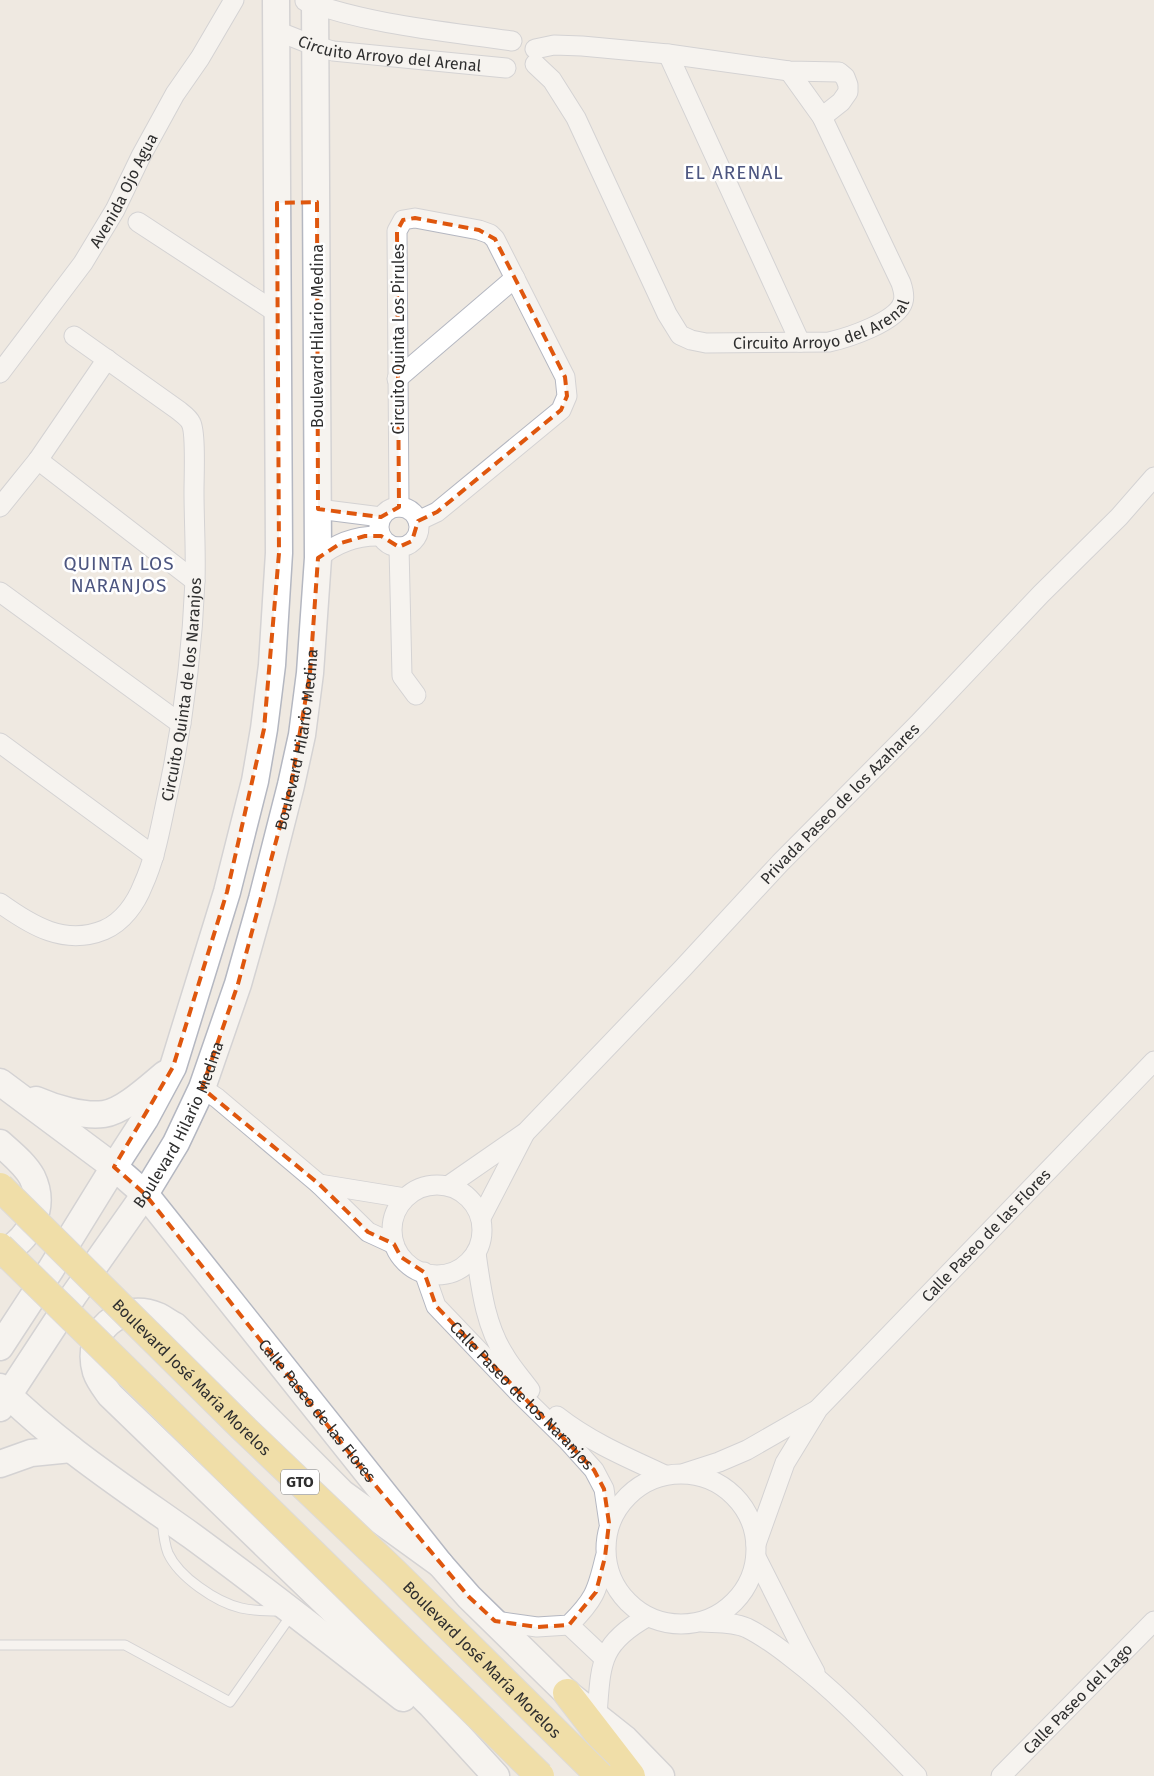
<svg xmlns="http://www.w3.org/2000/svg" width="1154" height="1776" font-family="'Fira Sans',sans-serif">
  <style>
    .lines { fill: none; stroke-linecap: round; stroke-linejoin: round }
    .lane-casing { stroke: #b4b7c1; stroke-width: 11 }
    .street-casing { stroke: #b4b7c1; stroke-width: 21 }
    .secondary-casing { stroke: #b4b7c1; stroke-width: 29 }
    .primary-casing { stroke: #c9c9c9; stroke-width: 30 }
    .lane { stroke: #fff; stroke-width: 9 }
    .street { stroke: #fff; stroke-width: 19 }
    .secondary { stroke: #fff; stroke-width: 26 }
    .primary { stroke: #f2d163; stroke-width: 28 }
    .primary-bridge-casing { stroke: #c9c9c9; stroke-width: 30; stroke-linecap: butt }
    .primary-bridge { stroke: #f2d163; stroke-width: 28 }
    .marked { fill: none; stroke: #df570e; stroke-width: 4; stroke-dasharray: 10 6; stroke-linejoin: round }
    .labels { text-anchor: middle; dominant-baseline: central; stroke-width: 5; stroke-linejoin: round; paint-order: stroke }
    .shield { fill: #fff; stroke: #6d6d6d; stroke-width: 1 }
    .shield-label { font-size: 15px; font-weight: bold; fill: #2e2e2e }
    .street-label { font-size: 16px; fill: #2e2e2e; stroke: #fff }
    .quarter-label { font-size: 19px; letter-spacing: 1px; fill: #4d5680; stroke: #fff }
  </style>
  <rect width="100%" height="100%" fill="#efe9e1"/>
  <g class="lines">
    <g class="lane-casing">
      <g id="lane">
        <path d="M162,1519c1,12 2,24 6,34 11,24 48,49 73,55 13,3 26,3 39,3"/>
        <path d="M0,1645h125l105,57 62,-88"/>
      </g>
    </g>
    <g class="street-casing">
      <g id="street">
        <path d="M305,1c66,24 138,30 207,40"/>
        <path id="s1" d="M277,31l38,15 18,5 173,17"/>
        <path d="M535,49l19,-4 28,1 86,8 121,17 50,1 6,5 3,8v7l-7,10 -19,15"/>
        <path d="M668,54l132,288"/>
        <path id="s2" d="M535,64l17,16 24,38 91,196 13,21 11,5 15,3 123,-1c18,-4 68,-20 74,-40 2,-6 0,-13 -2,-19l-79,-166 -33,-46"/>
        <path d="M138,222l139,91"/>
        <path id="s3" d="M0,373l83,-110 32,-53 26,-54 34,-62 25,-36 34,-58"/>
        <path d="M397,379l118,-101"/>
        <path d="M38,460l157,121"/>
        <path d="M0,507l38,-47 69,-101"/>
        <path d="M399,507l-2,-276 6,-11 12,-2 64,12 11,4 5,5 70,138 2,19 -6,14 -124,102 -19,9"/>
        <circle cx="399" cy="527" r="20"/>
        <path d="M318,509l63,8"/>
        <path d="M399,547l3,129 14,19"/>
        <path d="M318,558c18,-15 39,-23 63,-22"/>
        <path d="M0,592l181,132"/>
        <path d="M0,743l154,113"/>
        <path id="s4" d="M0,903c32,23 65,43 104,27 19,-8 32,-27 39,-45 12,-26 17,-55 23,-83 16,-72 26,-147 29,-221 1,-30 -1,-60 -1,-90 0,-14 2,-58 -3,-68 -2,-5 -8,-9 -13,-13l-104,-74"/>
        <path d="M202,1088l15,10 102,86 49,48 26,12"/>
        <path d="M319,1184l86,14"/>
        <circle cx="437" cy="1230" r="45"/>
        <path id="s5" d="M448,1186l78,-54 157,-164 97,-105 138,-139 123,-130 78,-77 35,-40"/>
        <path d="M481,1218l43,-83"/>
        <path d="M476,1253c5,35 9,72 29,103 7,12 17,23 25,34"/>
        <path id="s6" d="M424,1272l12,34 83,87 48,47 27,30 10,19 5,34"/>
        <path d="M557,1416c33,26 71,42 108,59"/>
        <path d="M685,1473l34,-11 28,-12 68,-39"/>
        <circle cx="681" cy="1549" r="75"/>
        <path id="s7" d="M756,1544l29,-81 33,-54 336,-348"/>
        <path d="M756,1557l44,87 15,28"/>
        <path d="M495,1621l42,6 32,-2c25,-25 28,-33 36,-67"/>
        <path d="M702,1622c14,1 32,0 45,6 16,8 31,19 45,30 46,35 85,77 125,118"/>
        <path d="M569,1625l35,33"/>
        <path d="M597,1715c4,-51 2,-71 50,-98"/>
        <path id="s8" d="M1001,1776l153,-155"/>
      </g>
    </g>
    <g class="secondary-casing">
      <g id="secondary">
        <path id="s9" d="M0,1082l114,85 31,27 295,370 29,33 98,96 58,46 36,37"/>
        <path d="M36,1100c18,8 48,17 68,14 20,-3 45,-27 61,-40"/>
        <path d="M0,1143c11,10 25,21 32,34 15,31 -3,64 -32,77"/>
        <path d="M0,1347l51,-78 63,-102 31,-48 28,-52 54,-175 28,-111 9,-52 8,-64 7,-112 -3,-553"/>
        <path d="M0,1387c58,58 126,102 192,149 71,52 141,107 211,162"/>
        <path id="s10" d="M0,1408l74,-113 71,-101 31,-51 26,-55 36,-104 24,-85 29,-114 11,-50 8,-62 8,-115 -3,-558"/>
        <path d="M0,1464l31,-11 40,-4"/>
        <path d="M440,1564l-98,-71 -167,-167c-6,-3 -11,-7 -17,-10 -38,-16 -74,16 -62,56 3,9 9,16 14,23l321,310 65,71"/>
      </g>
    </g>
    <g class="primary-casing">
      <path id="primary" d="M567,1693l64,83"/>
    </g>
    <use href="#lane" class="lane"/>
    <use href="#street" class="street"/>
    <use href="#secondary" class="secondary"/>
    <use href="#primary" class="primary"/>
    <g class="primary-bridge-casing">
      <g id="primary-bridge">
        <path id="s11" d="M0,1187l241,239 154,147 205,203"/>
        <path d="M0,1247l540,529"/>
      </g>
    </g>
    <use href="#primary-bridge" class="primary-bridge"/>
  </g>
  <path d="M0 0H1154V1776H0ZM317,202l1,307 63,8 18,-10 -2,-276 6,-11 12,-2 64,12 16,9 70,138 2,19 -6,14 -124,102 -19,9 -6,20 -13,6 -18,-11h-16l-24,7 -23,15 -8,115 -19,112 -53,199 -36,104 117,96 49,48 26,12 7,13 23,15 12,34 158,164 10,19 5,34 -4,34 -9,35 -27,33 -32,2 -42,-6 -26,-24 -99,-118 -225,-285 -31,-27 59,-100 54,-175 37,-163 15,-176 -2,-350z" fill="#efe9e1" fill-opacity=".55" fill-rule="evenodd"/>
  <path class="marked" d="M317,202l1,307 63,8 18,-10 -2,-276 6,-11 12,-2 64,12 16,9 70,138 2,19 -6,14 -124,102 -19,9 -6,20 -13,6 -18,-11h-16l-24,7 -23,15 -8,115 -19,112 -53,199 -36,104 117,96 49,48 26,12 7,13 23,15 12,34 158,164 10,19 5,34 -4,34 -9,35 -27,33 -32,2 -42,-6 -26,-24 -99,-118 -225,-285 -31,-27 59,-100 54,-175 37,-163 15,-176 -2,-350z"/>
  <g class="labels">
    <rect class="shield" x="281" y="1469.5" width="38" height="25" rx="4"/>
    <g class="shield-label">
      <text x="300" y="1482">GTO</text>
    </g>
    <g class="street-label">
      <text stroke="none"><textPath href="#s1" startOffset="116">Circuito Arroyo del Arenal</textPath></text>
      <text stroke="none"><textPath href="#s3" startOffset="221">Avenida Ojo Agua</textPath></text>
      <text stroke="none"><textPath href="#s2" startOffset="456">Circuito Arroyo del Arenal</textPath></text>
      <text transform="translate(317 336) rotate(-90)">Boulevard Hilario Medina</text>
      <text transform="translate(398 339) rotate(-90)">Circuito Quinta Los Pirules</text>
      <text stroke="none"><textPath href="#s4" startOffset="374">Circuito Quinta de los Naranjos</textPath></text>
      <text stroke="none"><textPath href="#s10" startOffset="741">Boulevard Hilario Medina</textPath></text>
      <text stroke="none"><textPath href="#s5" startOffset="549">Privada Paseo de los Azahares</textPath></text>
      <text stroke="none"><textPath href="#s10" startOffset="336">Boulevard Hilario Medina</textPath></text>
      <text stroke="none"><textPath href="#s7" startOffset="391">Calle Paseo de las Flores</textPath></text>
      <text stroke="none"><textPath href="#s11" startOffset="270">Boulevard José María Morelos</textPath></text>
      <text stroke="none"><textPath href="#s6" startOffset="160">Calle Paseo de los Naranjos</textPath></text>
      <text stroke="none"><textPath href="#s9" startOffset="460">Calle Paseo de las Flores</textPath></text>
      <text stroke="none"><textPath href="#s11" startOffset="675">Boulevard José María Morelos</textPath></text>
      <text stroke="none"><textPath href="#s8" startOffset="109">Calle Paseo del Lago</textPath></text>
    </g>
    <g class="quarter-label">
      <text x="734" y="172">EL ARENAL</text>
      <text x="119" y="563">QUINTA LOS<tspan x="119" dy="22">NARANJOS</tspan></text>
    </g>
  </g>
</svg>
